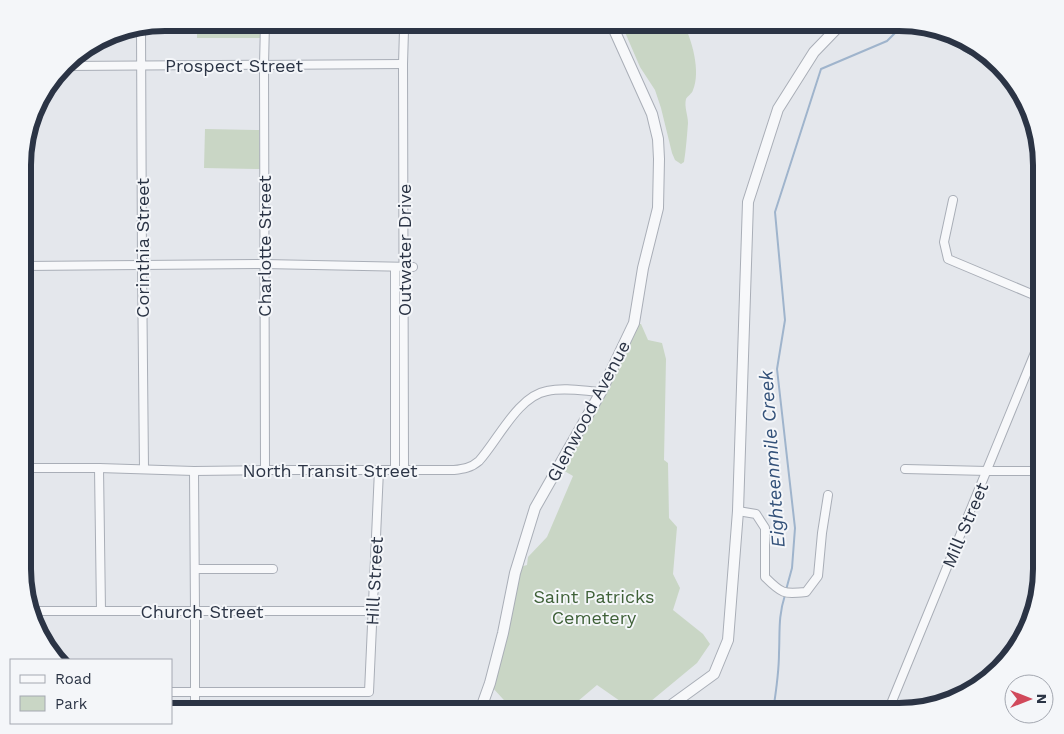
<svg xmlns="http://www.w3.org/2000/svg" width="1064" height="734" font-family="'Work Sans',sans-serif">
  <style>
    .green { fill: #c9d6c5 }
    .lines { fill: none; stroke-linecap: round; stroke-linejoin: round }
    .stream { stroke: #9fb4cc; stroke-width: 2 }
    .minor-casing { stroke: #a9aeb7; stroke-width: 10 }
    .tertiary-casing { stroke: #a9aeb7; stroke-width: 12 }
    .minor { stroke: #f7f8fa; stroke-width: 8 }
    .tertiary { stroke: #f7f8fa; stroke-width: 10 }
    .rail-casing { stroke: #7d8696; stroke-width: 4 }
    .rail { stroke: #f4f6f9; stroke-width: 2; stroke-dasharray: 5.5; stroke-linecap: butt }
    .labels { text-anchor: middle; dominant-baseline: central; stroke-width: 4; stroke-linejoin: round; paint-order: stroke }
    .street-label { font-size: 18px; fill: #2b3445; stroke: #f4f6f9 }
    .park-label { font-size: 18px; fill: #3f6138; stroke: #f4f6f9 }
    .water-label { font-size: 19px; font-style: italic; fill: #34527a; stroke: #f4f6f9 }
    .rim { fill: none; stroke: #2b3445; stroke-width: 6 }
  </style>
  <rect width="100%" height="100%" fill="#e4e7ec"/>
  <g class="green">
    <rect x="197" y="23" width="63" height="15"/>
    <path d="M621,23h62c9,16 18,49 10,67 -1,4 -6,6 -7,9 -2,8 2,16 2,24 -1,13 -2,26 -4,39l-3,2 -6,-4 -3,-7 -11,-45 -6,-18 -15,-23z"/>
    <path d="M205,129l54,1 1,39 -56,-1z"/>
    <path d="M635,324h6l7,16 14,3 4,16 -2,101 4,3 1,55 8,9 -4,47 7,14 -7,22 30,24 7,10 -13,19 -58,48h-25l6,-10 -23,-16 -26,22 -16,4h-41l-22,-24 28,-120 7,-2 1,-8 19,-20 26,-61 -12,-7 67,-120z"/>
  </g>
  <g class="lines">
    <g class="stream">
      <path d="M786,590l6,-22 3,-40 -18,-159 8,-49 -10,-108 46,-143 66,-28 18,-18"/>
      <path d="M773,711c3,-19 6,-38 6,-58 1,-22 -1,-36 6,-58"/>
    </g>
    <g class="minor-casing">
      <g id="minor">
        <path d="M141,27l1,238 2,204"/>
        <path d="M65,66l338,-2"/>
        <path d="M953,200l-9,42 4,17 93,39"/>
        <path d="M24,266l240,-2 149,3"/>
        <path d="M395,267v203"/>
        <path d="M24,468h75l95,3 71,-1h189c9,-1 17,-2 25,-9 19,-21 39,-65 68,-70 18,-4 37,0 54,1"/>
        <path d="M99,468l2,143"/>
        <path d="M905,469l82,2h54"/>
        <path d="M265,470l-1,-405 1,-42"/>
        <path d="M404,470l-1,-406 1,-34 1,-7"/>
        <path d="M194,471l1,141v99"/>
        <path d="M738,511l18,3 9,14v49c17,17 18,17 41,15l12,-16 4,-43 6,-38"/>
        <path d="M195,569h78"/>
        <path d="M32,611h340"/>
        <path d="M171,692h198l10,-222"/>
        <path d="M888,711l153,-373"/>
      </g>
    </g>
    <g class="tertiary-casing">
      <g id="tertiary">
        <path d="M480,711l10,-28 13,-50 12,-60 20,-65 66,-116 33,-69 9,-55 15,-60 1,-49 -1,-20 -6,-25 -41,-91"/>
        <path d="M663,711l51,-37 14,-34 10,-129 10,-309 30,-93 36,-57 28,-29"/>
      </g>
    </g>
    <use href="#minor" class="minor"/>
    <use href="#tertiary" class="tertiary"/>
    <g class="rail-casing">
      <g id="rail">
        <path d="M947,38l18,12 31,15"/>
        <path d="M1032,353l9,-20"/>
      </g>
    </g>
    <use href="#rail" class="rail"/>
  </g>
  <g class="labels">
    <g class="street-label">
      <text x="234" y="65">Prospect Street</text>
      <text transform="translate(264 246) rotate(-90)">Charlotte Street</text>
      <text transform="translate(142 248) rotate(-90)">Corinthia Street</text>
      <text transform="translate(404 250) rotate(-90)">Outwater Drive</text>
      <text transform="translate(588 411) rotate(-62)">Glenwood Avenue</text>
      <text x="330" y="470">North Transit Street</text>
      <text transform="translate(965 525) rotate(-67)">Mill Street</text>
      <text transform="translate(374 581) rotate(-87)">Hill Street</text>
      <text x="202" y="611">Church Street</text>
    </g>
    <g class="park-label">
      <text x="594" y="596">Saint Patricks<tspan x="594" dy="21">Cemetery</tspan></text>
    </g>
    <g class="water-label">
      <text transform="translate(772 459) rotate(-94)">Eighteenmile Creek</text>
    </g>
  </g>
  <path d="M0 0H1064V734H0ZM165 31H899A134 134 0 0 1 1033 165V569A134 134 0 0 1 899 703H165A134 134 0 0 1 31 569V165A134 134 0 0 1 165 31Z" fill="#f4f6f9" fill-rule="evenodd"/>
  <path class="rim" d="M165 31H899A134 134 0 0 1 1033 165V569A134 134 0 0 1 899 703H165A134 134 0 0 1 31 569V165A134 134 0 0 1 165 31Z"/>
  <rect x="10" y="659" width="162" height="65" fill="#f4f6f9" stroke="#a4a8b1"/>
  <rect x="20" y="675" width="25" height="8" fill="#f7f8fa" stroke="#a4a8b1"/>
  <text x="55" y="684" font-size="15" fill="#2b3445">Road</text>
  <rect x="20" y="696" width="25" height="15" fill="#c9d6c5" stroke="#a4a8b1"/>
  <text x="55" y="709" font-size="15" fill="#2b3445">Park</text>
  <g transform="translate(1029 699) rotate(90)"><circle r="24" fill="#f4f6f9" stroke="#a4a8b1"/>
  <path d="M0-4L9 19L0 12L-9 19Z" fill="#d1495b"/>
  <text y="-8" font-size="14" font-weight="bold" text-anchor="middle" fill="#2b3445">N</text>
  </g>
</svg>
